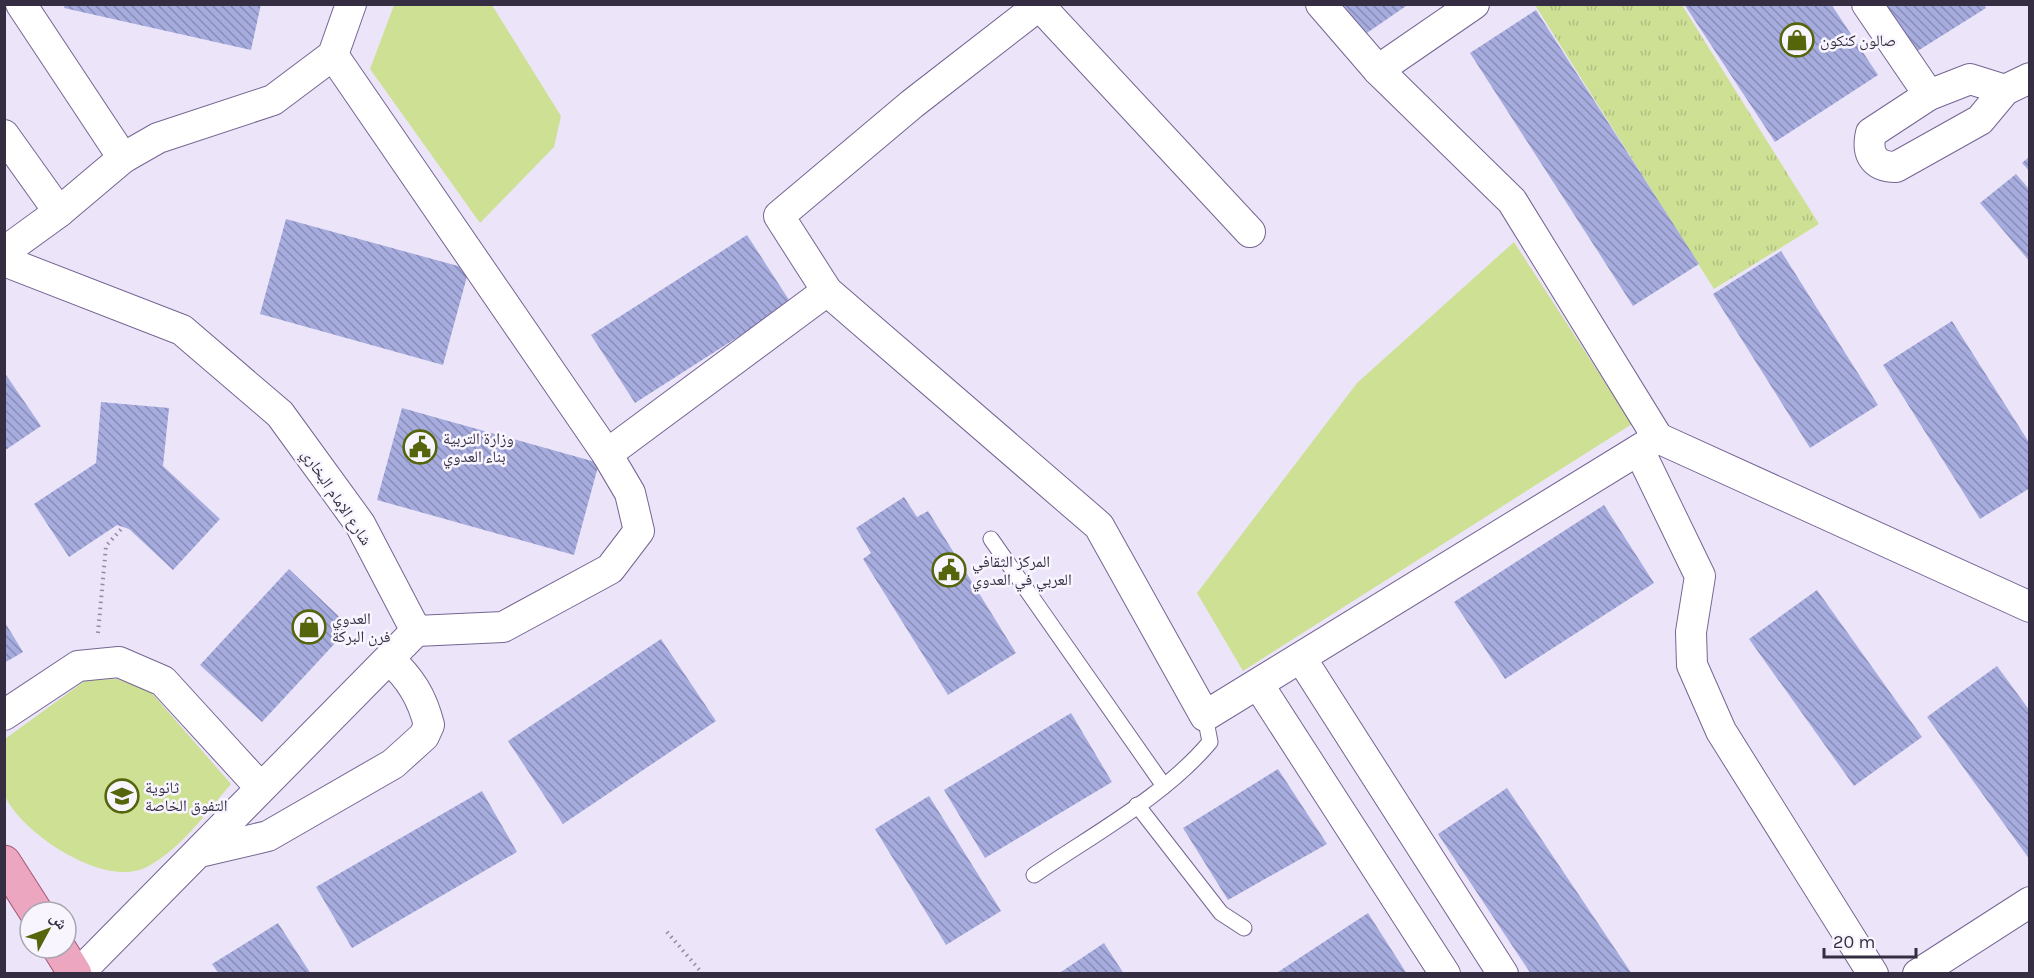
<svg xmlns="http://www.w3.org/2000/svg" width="2034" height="978" font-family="Karla,'Noto Naskh Arabic',sans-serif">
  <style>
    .grass { fill: url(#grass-tufts) }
    .park { fill: #cde094 }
    .building { fill: url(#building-back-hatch) }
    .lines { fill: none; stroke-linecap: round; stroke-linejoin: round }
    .service-casing { stroke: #756592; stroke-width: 17 }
    .minor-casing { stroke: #756592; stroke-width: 32 }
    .primary-casing { stroke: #a55677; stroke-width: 35 }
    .path { stroke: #938ca1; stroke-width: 4; stroke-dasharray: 1.5 4.5; stroke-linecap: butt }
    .service { stroke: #fff; stroke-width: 15 }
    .minor { stroke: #fff; stroke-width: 30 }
    .primary { stroke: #eda6bf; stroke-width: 33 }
    .labels { text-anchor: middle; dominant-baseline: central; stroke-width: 5; stroke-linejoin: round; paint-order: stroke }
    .poi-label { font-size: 16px; fill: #352e42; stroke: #f8f5ff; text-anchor: start }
    .street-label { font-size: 16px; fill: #352e42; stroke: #f8f5ff }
  </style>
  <defs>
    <pattern id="grass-tufts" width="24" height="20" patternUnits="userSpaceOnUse" patternTransform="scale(1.5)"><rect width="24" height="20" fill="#cde094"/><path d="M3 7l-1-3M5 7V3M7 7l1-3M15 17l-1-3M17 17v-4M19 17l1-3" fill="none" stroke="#b1c081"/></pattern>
    <pattern id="building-back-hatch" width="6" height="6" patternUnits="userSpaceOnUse" patternTransform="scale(1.5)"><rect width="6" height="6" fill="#a7acde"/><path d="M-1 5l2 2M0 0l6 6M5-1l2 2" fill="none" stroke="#898cb6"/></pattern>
  </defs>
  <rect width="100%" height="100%" fill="#ece5fa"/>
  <path class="grass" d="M1535,5h147l137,219 -105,65z"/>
  <g class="park">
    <path d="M394,5h98l69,111 -7,31 -74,76 -110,-154z"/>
    <path d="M1514,242l118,182 -389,247 -46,-78 160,-210z"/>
    <path d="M117,679l33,12 81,93c-25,29 -49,64 -84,83 -41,22 -123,-32 -141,-69 -5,-13 -1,-45 -1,-59l81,-59z"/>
  </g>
  <g class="building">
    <path d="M65,4h196l-10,46 -187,-42z"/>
    <path d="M1343,4h66l-45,31z"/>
    <path d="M1684,4h147l47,71 -103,67z"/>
    <path d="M1886,4h98l2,4 -70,44z"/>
    <path d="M1536,10l163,254 -66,42 -163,-253z"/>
    <path d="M2030,156v16l-8,-9z"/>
    <path d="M2016,174l14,16v72l-50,-59z"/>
    <path d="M286,219l183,50 -26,96 -183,-51z"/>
    <path d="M747,235l44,68 -156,100 -44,-68z"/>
    <path d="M1781,251l97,154 -68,43 -97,-154z"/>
    <path d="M1952,321l78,123v44l-50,31 -97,-154z"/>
    <path d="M4,372l37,54 -37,25z"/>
    <path d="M101,402l68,6 -6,58 57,53 -47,51 -44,-41 -12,-4 -48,32 -35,-53 62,-41z"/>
    <path d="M402,408l197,55 -25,92 -197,-55z"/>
    <path d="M904,497l13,20 11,-6 88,142 -68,42 -85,-136 8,-6 -15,-25z"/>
    <path d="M1604,505l50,78 -149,96 -51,-77z"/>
    <path d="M289,569l61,58 -88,95 -62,-57z"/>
    <path d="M1817,590l105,147 -68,49 -105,-147z"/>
    <path d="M4,621l19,31 -19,11z"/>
    <path d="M661,639l55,82 -153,103 -55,-83z"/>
    <path d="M1997,666l33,45v149l-103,-143z"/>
    <path d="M1071,713l41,69 -127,76 -41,-68z"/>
    <path d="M1278,769l49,75 -99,56 -45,-72z"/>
    <path d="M1507,788l125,186h-101l-93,-140z"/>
    <path d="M482,791l35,61 -165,96 -36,-61z"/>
    <path d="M929,796l72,115 -55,34 -71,-116z"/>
    <path d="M1368,913l39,61h-132z"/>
    <path d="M278,923l33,51h-92l-7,-10z"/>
    <path d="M1104,943l20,31h-66z"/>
  </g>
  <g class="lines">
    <g class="service-casing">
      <g id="service">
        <path d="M991,539l173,247"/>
        <path d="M1137,805l84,108 23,15"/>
        <path d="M1034,875c58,-40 131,-79 176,-133l-5,-26"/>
      </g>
    </g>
    <g class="minor-casing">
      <g id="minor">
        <path d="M21,4l102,154"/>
        <path d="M1038,4l212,228"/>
        <path d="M1041,4l-129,100 -133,112 48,75 272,235 106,190 453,-278"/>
        <path d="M1321,4l57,66 134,131 146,237 372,169"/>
        <path d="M1867,4l62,91"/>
        <path d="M333,55l274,399 23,39 9,38 -29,38 -107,58 -87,4"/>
        <path d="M1378,70l96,-66"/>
        <path d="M1970,79l35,11 -25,30 -84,47c-22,0 -30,-13 -25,-34l58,-38z"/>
        <path d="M2005,90l25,-12"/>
        <path d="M4,135l55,77"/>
        <path d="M4,252l55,-40 64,-54 35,-20 115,-38 60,-45 18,-51"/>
        <path d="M4,261l178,69 98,84 80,110 56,107"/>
        <path d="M1639,450l61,126 -9,56 1,33 29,66 152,243"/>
        <path d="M607,454l220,-163"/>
        <path d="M1301,658l202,316"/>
        <path d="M1258,684l187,290"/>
        <path d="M4,715l74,-49 41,-4 44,19 97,106"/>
        <path d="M200,852l68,-16 125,-72 31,-28 5,-11c-7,-28 -19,-47 -40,-66"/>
        <path d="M78,974l338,-343"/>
        <path d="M1918,974l112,-72"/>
      </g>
    </g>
    <g class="primary-casing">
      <g id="primary">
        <path d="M4,862l32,50"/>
        <path d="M59,948l16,26"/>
      </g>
    </g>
    <g class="path">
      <path d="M98,633l8,-87 17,-19"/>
      <path d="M667,932l36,42"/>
    </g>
    <use href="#service" class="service"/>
    <use href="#minor" class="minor"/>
    <use href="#primary" class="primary"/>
  </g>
  <defs>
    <g id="shop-ring" transform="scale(1.725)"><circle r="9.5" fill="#f8f5ff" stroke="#55650b" stroke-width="1.5"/><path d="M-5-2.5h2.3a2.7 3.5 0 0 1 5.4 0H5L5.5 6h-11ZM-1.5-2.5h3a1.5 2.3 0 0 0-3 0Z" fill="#55650b"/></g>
    <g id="civic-ring" transform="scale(1.725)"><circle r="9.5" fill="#f8f5ff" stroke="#55650b" stroke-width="1.5"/><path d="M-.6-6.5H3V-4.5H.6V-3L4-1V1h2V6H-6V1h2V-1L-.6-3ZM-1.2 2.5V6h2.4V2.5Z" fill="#55650b"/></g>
    <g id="school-ring" transform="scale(1.725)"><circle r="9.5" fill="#f8f5ff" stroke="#55650b" stroke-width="1.5"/><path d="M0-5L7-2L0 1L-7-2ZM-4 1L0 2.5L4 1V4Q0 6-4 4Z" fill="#55650b"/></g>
  </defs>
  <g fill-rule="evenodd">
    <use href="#shop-ring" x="1797" y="40"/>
    <use href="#civic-ring" x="420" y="447"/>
    <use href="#civic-ring" x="949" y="570"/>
    <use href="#shop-ring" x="309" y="627"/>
    <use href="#school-ring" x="122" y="796"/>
  </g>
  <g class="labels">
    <g class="poi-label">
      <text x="1820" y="40">صالون كنكون</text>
      <text x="443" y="438">وزارة التربية<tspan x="443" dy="18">بناء العدوي</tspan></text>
      <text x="972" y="561">المركز الثقافي<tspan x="972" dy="18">العربي في العدوي</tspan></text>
      <text x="332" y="618">العدوي<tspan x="332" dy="18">فرن البركة</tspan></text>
      <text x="145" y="787">ثانوية<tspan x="145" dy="18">التفوق الخاصة</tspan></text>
    </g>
    <g class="street-label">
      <text transform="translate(337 497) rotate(56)">شارع الإمام البخاري</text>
    </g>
  </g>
  <rect width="2034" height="978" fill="none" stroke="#352e42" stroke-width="12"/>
  <g transform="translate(48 930) rotate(49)"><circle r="28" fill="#f8f5ff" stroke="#aaa5b3" stroke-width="1.5"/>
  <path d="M0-4.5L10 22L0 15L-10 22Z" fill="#55650b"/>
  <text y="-9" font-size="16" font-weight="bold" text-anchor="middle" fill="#352e42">ش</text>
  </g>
  <path d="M1824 948v9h92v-9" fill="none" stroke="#352e42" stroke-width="3"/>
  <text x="1833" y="948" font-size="18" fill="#352e42" stroke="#f8f5ff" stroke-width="4.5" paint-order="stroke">20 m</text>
</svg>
